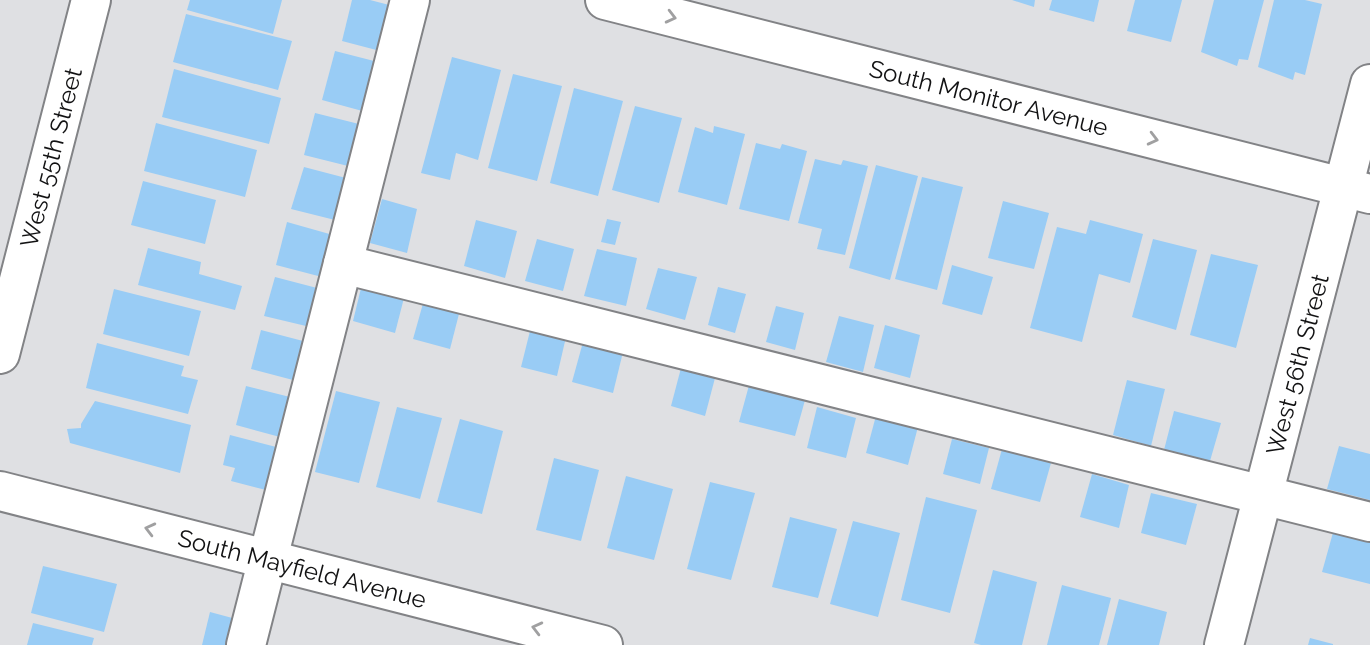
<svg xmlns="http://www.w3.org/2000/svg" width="1370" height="645" font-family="Raleway,sans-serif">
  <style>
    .building { fill: #99ccf5 }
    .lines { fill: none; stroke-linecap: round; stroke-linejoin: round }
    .minor-casing { stroke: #828386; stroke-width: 42 }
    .major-casing { stroke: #828386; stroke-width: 42 }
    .minor { stroke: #fff; stroke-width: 38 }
    .major { stroke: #fff; stroke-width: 38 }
    .oneway { stroke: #a0a0a1 }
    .labels { text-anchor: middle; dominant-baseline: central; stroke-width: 5; stroke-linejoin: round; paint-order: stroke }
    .street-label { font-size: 24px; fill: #121213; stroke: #ecedf0 }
  </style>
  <rect width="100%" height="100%" fill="#dfe0e3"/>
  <g class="building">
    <path d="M190,0h92l-9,34 -86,-24z"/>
    <path d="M352,0h18l27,7 -13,45 -42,-11z"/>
    <path d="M1012,0h23l-1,7z"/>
    <path d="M1052,0h47l-5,22 -45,-12z"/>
    <path d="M1135,0h47l-11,42 -44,-11z"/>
    <path d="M1214,0h50l-16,60 -9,-1 -2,7 -36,-14z"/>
    <path d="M1274,0h31l17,4 -17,71 -10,-3 -2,8 -35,-13z"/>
    <path d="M186,14l106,27 -14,49 -105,-28z"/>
    <path d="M335,51l43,11 -12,50 -44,-12z"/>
    <path d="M452,57l49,13 -23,90 -22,-7 -6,27 -29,-7z"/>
    <path d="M174,69l107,29 -12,46 -107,-27z"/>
    <path d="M513,74l49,12 -25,95 -49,-13z"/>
    <path d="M574,88l49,13 -25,95 -48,-13z"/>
    <path d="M635,106l47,12 -23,85 -47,-13z"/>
    <path d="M315,113l48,12 -11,42 -48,-12z"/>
    <path d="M156,123l101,27 -12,47 -101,-26z"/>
    <path d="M714,126l31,8 -18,71 -49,-13 17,-65 18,6z"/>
    <path d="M756,143l24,6 2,-5 25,7 -18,70 -50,-12z"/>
    <path d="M815,159l26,6 2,-5 25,6 -23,89 -28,-6 5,-20 -24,-6z"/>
    <path d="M876,165l42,11 -28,104 -41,-12z"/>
    <path d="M304,167l42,11 -11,42 -44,-11z"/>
    <path d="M922,177l41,10 -26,103 -42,-11z"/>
    <path d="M143,181l73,19 -11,44 -74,-19z"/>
    <path d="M382,199l35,10 -10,44 -37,-10z"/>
    <path d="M1003,201l46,12 -15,56 -46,-11z"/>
    <path d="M607,219l14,3 -6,23 -14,-3z"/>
    <path d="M476,220l41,11 -12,47 -41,-12z"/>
    <path d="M1090,220l53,14 -13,49 -31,-9 -17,68 -52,-14 27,-101 29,7z"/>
    <path d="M287,222l46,13 -11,42 -46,-12z"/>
    <path d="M537,239l37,10 -11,42 -38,-10z"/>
    <path d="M1153,239l44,11 -21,80 -44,-13z"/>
    <path d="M148,248l53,14 -2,12 43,12 -7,24 -97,-25z"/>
    <path d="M597,249l40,9 -11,48 -42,-10z"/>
    <path d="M1211,254l47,11 -22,83 -46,-13z"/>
    <path d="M952,265l41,12 -11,38 -40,-11z"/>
    <path d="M658,268l39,9 -12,43 -39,-11z"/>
    <path d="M275,277l42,11 -11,38 -42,-10z"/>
    <path d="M362,284l43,10 -10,39 -42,-12z"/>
    <path d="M718,287l28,7 -11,39 -27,-8z"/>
    <path d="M114,289l87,22 -12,45 -86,-22z"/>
    <path d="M424,300l36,10 -10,39 -37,-10z"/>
    <path d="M776,306l28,7 -9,37 -29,-8z"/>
    <path d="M839,316l35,9 -11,47 -37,-10z"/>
    <path d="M885,325l35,10 -10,43 -36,-10z"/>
    <path d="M531,327l35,10 -9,39 -36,-9z"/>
    <path d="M261,330l42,11 -10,39 -42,-11z"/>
    <path d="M583,342l40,10 -10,41 -41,-11z"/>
    <path d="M97,343l87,23 -3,10 17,4 -10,34 -102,-26z"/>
    <path d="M681,368l34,10 -10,38 -34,-10z"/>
    <path d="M751,378l56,15 -12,43 -56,-14z"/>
    <path d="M1127,380l38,9 -14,57 -38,-11z"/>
    <path d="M246,386l44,11 -10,40 -44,-12z"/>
    <path d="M336,391l44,11 -21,81 -44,-11z"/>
    <path d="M95,401l96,24 -11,48 -110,-30 -3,-14 14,-1v-4z"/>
    <path d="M397,407l45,11 -22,81 -44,-12z"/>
    <path d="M817,407l39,11 -10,40 -39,-10z"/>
    <path d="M1174,411l47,12 -11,38 -46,-11z"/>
    <path d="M877,412l42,11 -11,42 -42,-12z"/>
    <path d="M460,419l43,12 -21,83 -45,-12z"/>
    <path d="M230,435l50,13 -10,43 -39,-10 4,-13 -12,-3z"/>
    <path d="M952,439l37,9 -9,36 -37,-10z"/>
    <path d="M1339,446l31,8v46l-43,-11z"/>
    <path d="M1002,449l49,14 -11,39 -49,-13z"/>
    <path d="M554,458l45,12 -18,71 -45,-11z"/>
    <path d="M1092,474l37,11 -10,43 -39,-11z"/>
    <path d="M626,476l47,13 -19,71 -47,-12z"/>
    <path d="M710,482l45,11 -24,87 -44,-11z"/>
    <path d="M1151,493l46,11 -11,41 -45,-12z"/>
    <path d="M926,497l51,13 -27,103 -49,-13z"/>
    <path d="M790,517l47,12 -19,69 -46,-11z"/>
    <path d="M853,521l47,12 -22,84 -48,-13z"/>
    <path d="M1334,529l36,9v46l-48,-12z"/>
    <path d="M43,566l74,18 -13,48 -73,-19z"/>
    <path d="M993,570l44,12 -15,63h-41l-7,-2z"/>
    <path d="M1062,585l49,13 -12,47h-52z"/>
    <path d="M1119,599l48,13 -8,33h-52z"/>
    <path d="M210,612l26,7 -6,26h-28z"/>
    <path d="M33,623l61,15 -2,7h-65z"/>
    <path d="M1310,638l23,6v1h-25z"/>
  </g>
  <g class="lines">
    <g class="minor-casing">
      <g id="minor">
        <path id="s1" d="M605,0l765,194"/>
        <path d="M343,264l1027,258"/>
        <path id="s2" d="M0,491l603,154"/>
        <path d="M246,645l164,-645"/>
        <path id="s3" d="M1224,645l146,-561"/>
      </g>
    </g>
    <g class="major-casing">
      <g id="major">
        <path id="s4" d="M0,354l91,-354"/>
      </g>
    </g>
    <use href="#minor" class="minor"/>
    <use href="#major" class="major"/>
  </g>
  <defs><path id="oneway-chevron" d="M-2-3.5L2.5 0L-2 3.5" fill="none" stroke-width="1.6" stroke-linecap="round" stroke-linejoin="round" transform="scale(1.75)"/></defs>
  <g class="oneway">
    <use href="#oneway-chevron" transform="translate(671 17) rotate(14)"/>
    <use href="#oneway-chevron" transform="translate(1153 139) rotate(14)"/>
    <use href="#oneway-chevron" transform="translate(150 529) rotate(-166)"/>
    <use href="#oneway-chevron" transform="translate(537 628) rotate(-166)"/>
  </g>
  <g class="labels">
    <g class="street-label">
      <text stroke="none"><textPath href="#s1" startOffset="396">South Monitor Avenue</textPath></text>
      <text stroke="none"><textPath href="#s4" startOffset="203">West 55th Street</textPath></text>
      <text stroke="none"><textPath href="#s3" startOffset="290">West 56th Street</textPath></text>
      <text stroke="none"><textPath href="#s2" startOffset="312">South Mayfield Avenue</textPath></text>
    </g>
  </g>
</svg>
